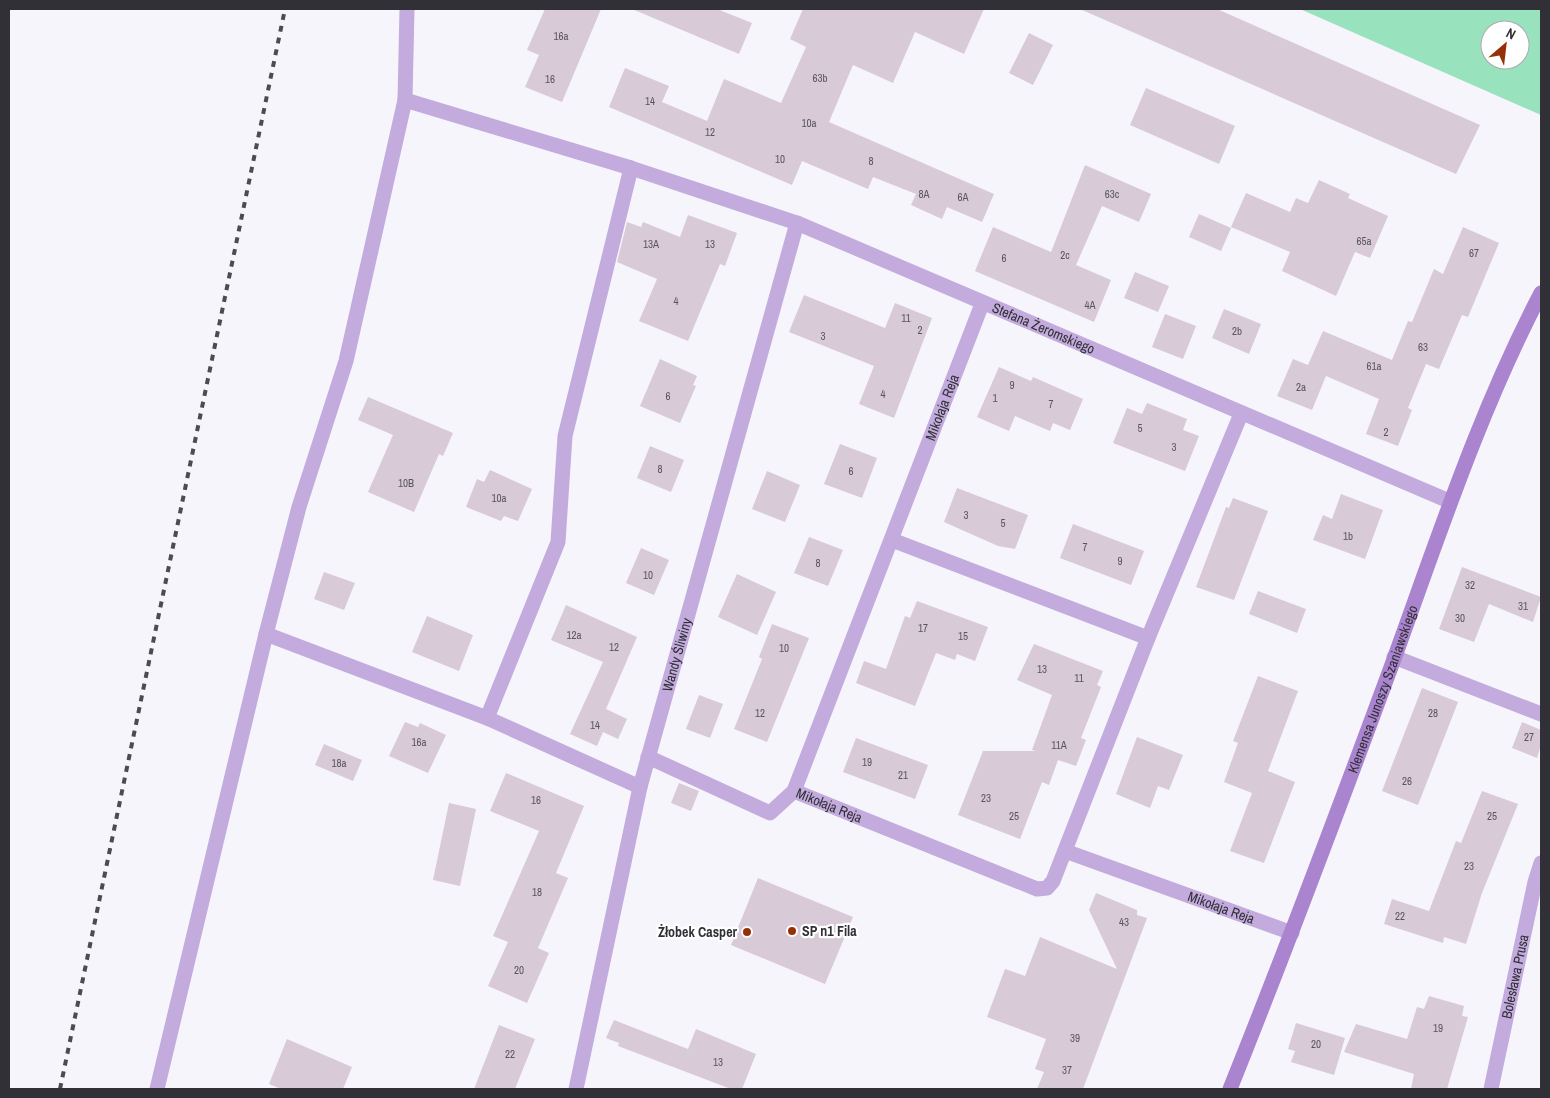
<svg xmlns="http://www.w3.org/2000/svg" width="1550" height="1098" font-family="'Archivo Narrow',sans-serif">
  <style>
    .green { fill: #99e2be; fill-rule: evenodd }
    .building { fill: #d8cad6 }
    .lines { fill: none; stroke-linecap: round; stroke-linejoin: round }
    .street { stroke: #c3abdd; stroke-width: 15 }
    .secondary { stroke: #aa84ce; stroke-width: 15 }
    .rail { stroke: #4c4b51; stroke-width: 4; stroke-dasharray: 6 6; stroke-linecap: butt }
    .poi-dot { fill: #963008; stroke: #fff; stroke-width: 2 }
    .labels { text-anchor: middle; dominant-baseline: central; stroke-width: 4.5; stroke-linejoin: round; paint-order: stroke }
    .number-label { font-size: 11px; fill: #5b565e }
    .street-label { font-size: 14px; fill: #313036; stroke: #fff }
    .poi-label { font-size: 14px; font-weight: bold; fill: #313036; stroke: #fff; text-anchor: start }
  </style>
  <rect width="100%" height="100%" fill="#f7f5fc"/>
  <path class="green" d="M1300,9h241v106zM1490,30h30v30h-30z"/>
  <g class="building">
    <path d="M545,9h56l-39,93 -37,-15 14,-32 -12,-5z"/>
    <path d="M632,9h85l35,14 -13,31z"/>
    <path d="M803,9h181l-20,45 -49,-22 -22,51 -40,-18 -24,57 165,72 -12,28 -35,-15 -5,12 -31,-14 5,-11 -43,-17 -5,12 -66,-28 -10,24 -183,-78 16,-39 44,18 -7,16 45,19 17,-42 57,24 25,-56 -16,-8z"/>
    <path d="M1080,9h137l263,116 -24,49z"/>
    <path d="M1029,33l24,12 -20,40 -24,-12z"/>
    <path d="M1146,88l89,38 -16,38 -89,-39z"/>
    <path d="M1085,165l66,29 -12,28 -37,-16 -26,59 35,15 -17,42 -119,-51 18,-44 58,25z"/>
    <path d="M1319,180l31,14 -2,4 40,18 -18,42 -15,-6 -19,44 -54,-25 8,-19 -59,-25 15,-34 44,19 6,-14 12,5z"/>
    <path d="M1199,214l32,14 -10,23 -32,-14z"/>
    <path d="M688,215l49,18 -12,33 -5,-2 -32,77 -49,-20 18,-42 -40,-17 10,-40 14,5 2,-5 37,15z"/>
    <path d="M1463,227l36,16 -31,74 -6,-2 -23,54 -13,-5 -18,44 4,2 -14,36 -32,-12 13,-35 -53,-23 -14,34 -35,-14 16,-37 15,6 15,-34 69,29 16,-39 4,1 22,-53 9,5z"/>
    <path d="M1135,272l34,14 -11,26 -34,-14z"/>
    <path d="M804,295l81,33 10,-25 37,15 -38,100 -35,-14 15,-38 -85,-34z"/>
    <path d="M1224,309l37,15 -12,30 -37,-16z"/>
    <path d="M1165,314l31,12 -13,33 -31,-12z"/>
    <path d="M660,359l37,17 -4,9 3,1 -16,37 -40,-17z"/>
    <path d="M999,367l32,14 2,-4 50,22 -13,31 -17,-7 -3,8 -35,-15 -6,15 -32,-14z"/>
    <path d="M368,397l85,36 -10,23 -4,-2 -25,58 -46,-20 25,-57 -35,-15z"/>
    <path d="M1147,403l40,16 -4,11 16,6 -14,35 -72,-28 14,-35 15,6z"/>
    <path d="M840,444l37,14 -15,40 -38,-14z"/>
    <path d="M650,446l34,14 -13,32 -34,-14z"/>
    <path d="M490,470l42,19 -14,32 -14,-5 -3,5 -35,-14 11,-28 7,3z"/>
    <path d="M767,471l33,14 -15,37 -33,-13z"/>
    <path d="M957,488l71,27 -13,34 -17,-3 -54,-24z"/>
    <path d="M1341,494l42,16 -18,49 -52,-19 10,-25 9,4z"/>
    <path d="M1233,498l35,13 -34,89 -38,-13 30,-80 3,1z"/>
    <path d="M1073,524l71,27 -13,34 -71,-27z"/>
    <path d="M809,537l34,13 -15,36 -34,-13z"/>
    <path d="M641,548l28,12 -15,35 -28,-12z"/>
    <path d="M1462,567l79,30 -8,25 -44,-18 -15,38 -35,-13z"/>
    <path d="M324,572l31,11 -11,27 -30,-11z"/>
    <path d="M737,574l39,18 -19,43 -39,-18z"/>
    <path d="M1258,591l48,18 -9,24 -48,-19z"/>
    <path d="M917,601l71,26 -13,34 -18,-7 -2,6 -19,-7 -21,53 -59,-23 8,-22 22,8 19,-53 5,2z"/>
    <path d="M566,605l71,32 -31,72 21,10 -9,20 -15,-7 -6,14 -27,-12 33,-72 -52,-22z"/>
    <path d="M427,616l46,19 -14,36 -47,-19z"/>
    <path d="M772,624l37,14 -42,104 -33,-13 28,-70 -3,-2z"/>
    <path d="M1034,644l69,27 -6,14 4,2 -20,51 5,2 -10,26 -18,-6 -9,25 -7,-3 -22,57 -62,-24 25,-64h53l-4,-1 20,-55 -35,-15z"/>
    <path d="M1258,676l40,15 -30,80 27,11 -31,81 -34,-12 22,-58 -28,-11 14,-39 -5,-2z"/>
    <path d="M1422,688l36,14 -40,103 -36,-14z"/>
    <path d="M699,695l24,9 -13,34 -24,-9z"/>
    <path d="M405,722l13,5 2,-4 26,12 -18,38 -39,-17z"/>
    <path d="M1522,722l19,8v15l-4,13 -25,-10z"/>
    <path d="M1137,737l46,18 -14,35 -11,-4 -8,22 -34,-14z"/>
    <path d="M856,738l72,27 -13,34 -72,-27z"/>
    <path d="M324,744l38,16 -9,21 -38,-16z"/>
    <path d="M506,773l78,33 -28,67 12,5 -30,70 11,5 -22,50 -39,-17 20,-44 -15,-6 46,-105 -49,-20z"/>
    <path d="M679,783l20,8 -8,20 -20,-8z"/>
    <path d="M1482,791l36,13 -36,89 -16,51 -22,-7 -1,6 -59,-19 8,-25 37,12 27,-70 5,2z"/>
    <path d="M449,803l27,6 -16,77 -27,-6z"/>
    <path d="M758,878l95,39 -28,67 -94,-39z"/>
    <path d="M1096,893l41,17v5l10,3 -64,171h-46l7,-17 -9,-3 11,-30 -59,-22 18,-48 20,7 15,-39 77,32 -28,-59z"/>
    <path d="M1429,996l35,10 -2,10 6,1 -21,72h-36l3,-15 -70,-22 12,-28 51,15 10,-32 7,2z"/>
    <path d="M614,1020l74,29 8,-20 60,25 -14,35h-11l-113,-43 1,-3 -13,-5z"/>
    <path d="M1296,1023l49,15 -11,37 -43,-13 4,-11 -7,-2z"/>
    <path d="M499,1025l36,14 -20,50h-41z"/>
    <path d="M287,1039l65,28 -9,22h-62l-12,-5z"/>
  </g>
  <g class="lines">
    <g class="street">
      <path id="s1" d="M405,100l226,68 166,55 652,278"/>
      <path d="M892,540l256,98"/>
      <path d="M266,634l221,84 153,69"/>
      <path d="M1394,657l147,57"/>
      <path d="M487,718l71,-176 7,-106 66,-268"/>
      <path id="s2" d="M648,757l122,56 24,-22 188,-487"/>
      <path id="s3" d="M794,791l243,98 10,-1 6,-7 95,-243 93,-224"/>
      <path id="s4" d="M1065,851l227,82"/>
      <path d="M157,1089l109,-455 33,-127 47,-146 59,-261 2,-91"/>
      <path id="s5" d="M576,1089l64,-302 157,-564"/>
      <path id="s6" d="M1491,1089l44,-207 6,-19"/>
    </g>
    <path class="secondary" id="s7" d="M1230,1089c57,-142 111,-286 164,-430 45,-124 86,-249 147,-366"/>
    <path class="rail" d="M60,1089l225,-1080"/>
  </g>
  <g class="poi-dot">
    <circle cx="792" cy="931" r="5"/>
    <circle cx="747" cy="932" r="5"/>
  </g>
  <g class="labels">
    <g class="number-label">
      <text x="561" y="36">16a</text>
      <text x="820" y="78">63b</text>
      <text x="550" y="79">16</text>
      <text x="650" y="101">14</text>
      <text x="809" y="123">10a</text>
      <text x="710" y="132">12</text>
      <text x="780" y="159">10</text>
      <text x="871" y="161">8</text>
      <text x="924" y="194">8A</text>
      <text x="1112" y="194">63c</text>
      <text x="963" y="197">6A</text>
      <text x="1364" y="241">65a</text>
      <text x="651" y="244">13A</text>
      <text x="710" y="244">13</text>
      <text x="1474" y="253">67</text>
      <text x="1065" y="255">2c</text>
      <text x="1004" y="258">6</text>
      <text x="676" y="301">4</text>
      <text x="1090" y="305">4A</text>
      <text x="906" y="318">11</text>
      <text x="920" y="330">2</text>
      <text x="1237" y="331">2b</text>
      <text x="823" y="336">3</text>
      <text x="1423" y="347">63</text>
      <text x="1374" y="366">61a</text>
      <text x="1012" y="385">9</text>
      <text x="1301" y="387">2a</text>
      <text x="883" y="394">4</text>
      <text x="668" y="396">6</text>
      <text x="995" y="398">1</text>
      <text x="1051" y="404">7</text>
      <text x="1140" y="428">5</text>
      <text x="1386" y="432">2</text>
      <text x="1174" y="447">3</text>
      <text x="660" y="469">8</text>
      <text x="851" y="471">6</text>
      <text x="406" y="483">10B</text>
      <text x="499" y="498">10a</text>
      <text x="966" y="515">3</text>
      <text x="1003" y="523">5</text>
      <text x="1348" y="536">1b</text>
      <text x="1085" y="547">7</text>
      <text x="1120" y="561">9</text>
      <text x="818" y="563">8</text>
      <text x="648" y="575">10</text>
      <text x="1470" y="585">32</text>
      <text x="1523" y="606">31</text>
      <text x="1460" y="618">30</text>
      <text x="923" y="628">17</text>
      <text x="574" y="635">12a</text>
      <text x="963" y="636">15</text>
      <text x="614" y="647">12</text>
      <text x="784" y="648">10</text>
      <text x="1042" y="669">13</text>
      <text x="1079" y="678">11</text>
      <text x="760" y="713">12</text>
      <text x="1433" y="713">28</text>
      <text x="595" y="725">14</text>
      <text x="1529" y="737">27</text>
      <text x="419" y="742">16a</text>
      <text x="1059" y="745">11A</text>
      <text x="867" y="762">19</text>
      <text x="339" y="763">18a</text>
      <text x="903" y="775">21</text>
      <text x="1407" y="781">26</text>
      <text x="986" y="798">23</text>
      <text x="536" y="800">16</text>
      <text x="1014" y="816">25</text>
      <text x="1492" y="816">25</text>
      <text x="1469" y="866">23</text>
      <text x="537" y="892">18</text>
      <text x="1400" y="916">22</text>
      <text x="1124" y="922">43</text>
      <text x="519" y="970">20</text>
      <text x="1438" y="1028">19</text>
      <text x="1075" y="1038">39</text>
      <text x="1316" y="1044">20</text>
      <text x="510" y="1054">22</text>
      <text x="718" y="1062">13</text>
      <text x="1067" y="1070">37</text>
    </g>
    <g class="street-label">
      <text stroke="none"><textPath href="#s1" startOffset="679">Stefana Żeromskiego</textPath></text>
      <text stroke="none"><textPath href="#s2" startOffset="578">Mikołaja Reja</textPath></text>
      <text stroke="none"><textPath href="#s5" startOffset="446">Wandy Śliwiny</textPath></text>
      <text stroke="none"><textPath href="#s7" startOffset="428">Klemensa Junoszy Szaniawskiego</textPath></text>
      <text stroke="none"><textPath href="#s3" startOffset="38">Mikołaja Reja</textPath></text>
      <text stroke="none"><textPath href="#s4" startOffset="166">Mikołaja Reja</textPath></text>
      <text stroke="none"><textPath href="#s6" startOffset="115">Bolesława Prusa</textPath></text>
    </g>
    <g class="poi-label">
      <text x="802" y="931">SP n1 Fila</text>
      <text x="737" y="932" text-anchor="end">Żłobek Casper</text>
    </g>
  </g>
  <rect width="1550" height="1098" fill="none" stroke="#313036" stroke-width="20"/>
  <g transform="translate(1505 45) rotate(28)"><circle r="24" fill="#ffffff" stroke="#adacaf"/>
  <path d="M0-4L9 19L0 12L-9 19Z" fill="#963008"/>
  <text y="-8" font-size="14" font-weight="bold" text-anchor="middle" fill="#313036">N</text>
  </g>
</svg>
